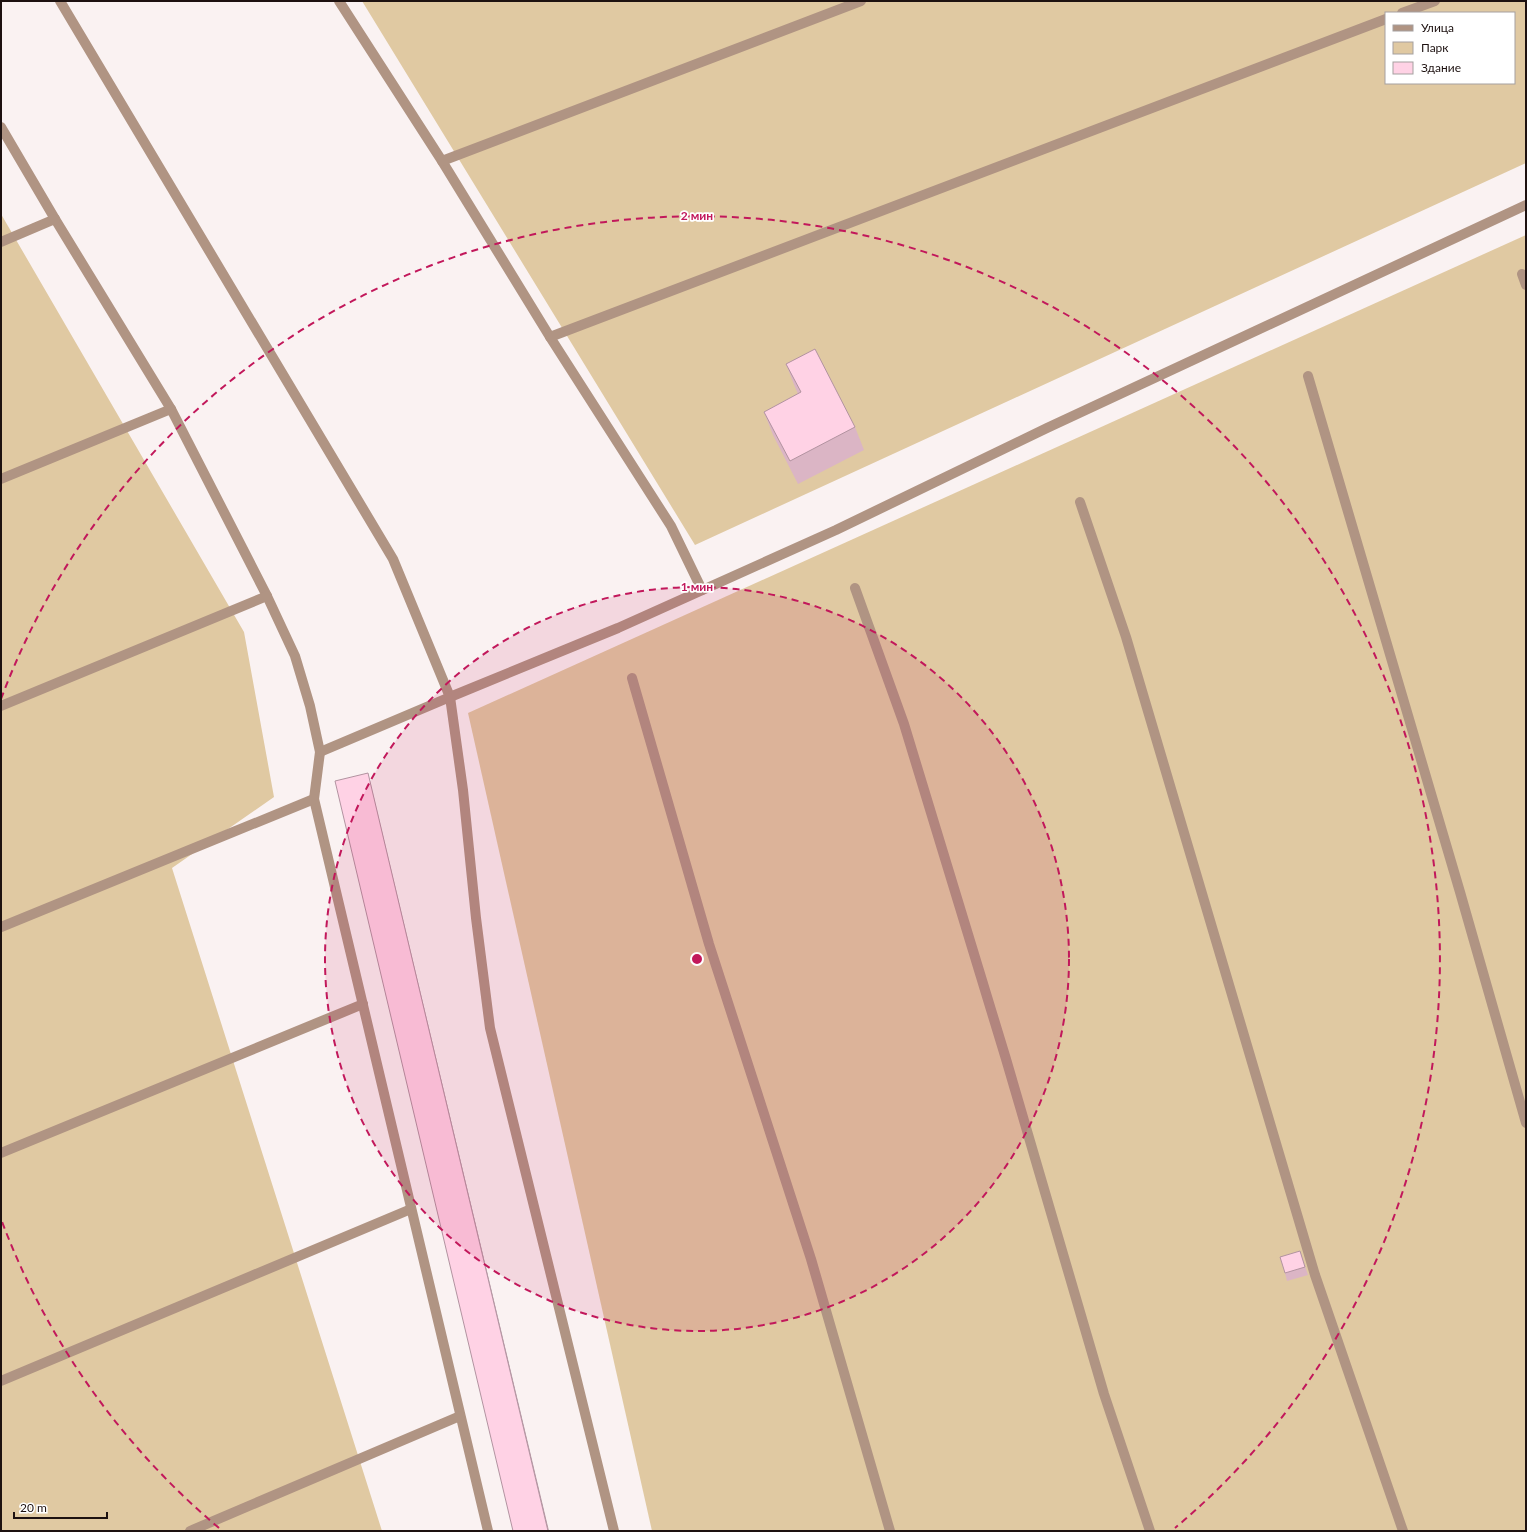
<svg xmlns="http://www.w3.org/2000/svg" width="1527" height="1532" font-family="Lato,sans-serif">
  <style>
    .green { fill: #e0c9a2; fill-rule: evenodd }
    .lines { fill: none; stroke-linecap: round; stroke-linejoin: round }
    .lane { stroke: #b09483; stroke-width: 10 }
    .street { stroke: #b09483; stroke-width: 10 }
    .wall { fill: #dbb5c5 }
    .shaded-wall { fill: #b293a0 }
    .building { fill: #ffd2e5; stroke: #b293a0 }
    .ring { fill: none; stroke: #c2185b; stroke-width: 2; stroke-dasharray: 7 5 }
    .centre { fill: #c2185b; stroke: #fff; stroke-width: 2 }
    .ring-label { font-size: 12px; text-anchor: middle; font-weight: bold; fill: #c2185b; stroke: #fff; stroke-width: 3.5; stroke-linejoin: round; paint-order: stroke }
  </style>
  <rect width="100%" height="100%" fill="#faf2f2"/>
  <g class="green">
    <path d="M362,1h1164v162l-831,382zM1386,13h128v70h-128z"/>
    <path d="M1,214l243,418 30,165 -102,71 210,663h-381z"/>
    <path d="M1526,235v1296h-874l-184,-818z"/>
  </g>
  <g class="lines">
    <g class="lane">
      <path d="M339,1l103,160 108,176 121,189 31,64"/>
      <path d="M1402,13l33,-12"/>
      <path d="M1,127l54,92 116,190 96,187 28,60 15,50 10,46 -6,47 174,732"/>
      <path d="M442,161l419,-160"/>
      <path d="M1,242l54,-23"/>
      <path d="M1522,274l4,11"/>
      <path d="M550,337l836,-318"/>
      <path d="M1308,376l152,516 66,231"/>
      <path d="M1,479l170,-70"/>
      <path d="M1080,502l46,135 189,638 88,256"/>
      <path d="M855,588l49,136 102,335 98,335 46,137"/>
      <path d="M632,678l77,266 102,315 79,272"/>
      <path d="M1,706l266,-110"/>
      <path d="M320,752l130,-55"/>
      <path d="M1,927l313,-128"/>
      <path d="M1,1153l362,-149"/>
      <path d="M1,1381l410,-172"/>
      <path d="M190,1531l270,-115"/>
    </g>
    <g class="street">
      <path d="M60,1l333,558 57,138 13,93 13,128 14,110 124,503"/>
      <path d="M450,697l168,-69 218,-98 211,-102 479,-223"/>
    </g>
  </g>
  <g class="wall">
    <path d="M786,364l69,63 9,23 -66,34 -25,-49 -9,-23 34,-18 -3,-7z"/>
    <path d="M1300,1251l8,24 -21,6 -2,-8z"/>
  </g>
  <path class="shaded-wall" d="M368,773l2,8 179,750h-1z"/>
  <g class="building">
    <path d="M815,349l40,78 -65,34 -26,-49 37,-20 -15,-28z"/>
    <path d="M368,773l180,758h-35l-178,-750z"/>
    <path d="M1300,1251l5,16 -20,6 -5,-16z"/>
  </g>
  <circle cx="697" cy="959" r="372" fill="#c2185b" fill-opacity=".12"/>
  <g class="ring">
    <circle cx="697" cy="959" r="372"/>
    <path d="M219 1528A743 743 0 0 1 1 1219M1 699A743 743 0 1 1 1175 1528"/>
  </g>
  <circle cx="697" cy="959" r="6" class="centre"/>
  <g class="ring-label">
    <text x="697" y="220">2 мин</text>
    <text x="697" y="591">1 мин</text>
  </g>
  <rect width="1527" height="1532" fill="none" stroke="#1d1110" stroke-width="4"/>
  <rect x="1385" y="12" width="130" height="72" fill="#ffffff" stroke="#a5a09f"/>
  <rect x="1393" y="25" width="20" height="6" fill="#b09483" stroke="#a5a09f"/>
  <text x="1421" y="32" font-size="12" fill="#1d1110">Улица</text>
  <rect x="1393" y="42" width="20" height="12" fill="#e0c9a2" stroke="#a5a09f"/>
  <text x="1421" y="52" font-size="12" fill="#1d1110">Парк</text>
  <rect x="1393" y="62" width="20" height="12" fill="#ffd2e5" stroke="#a5a09f"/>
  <text x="1421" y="72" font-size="12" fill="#1d1110">Здание</text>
  <path d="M14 1512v6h93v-6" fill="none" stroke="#1d1110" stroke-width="2"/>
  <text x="20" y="1512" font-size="12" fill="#1d1110" stroke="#ffffff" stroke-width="3" paint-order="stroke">20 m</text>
</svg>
